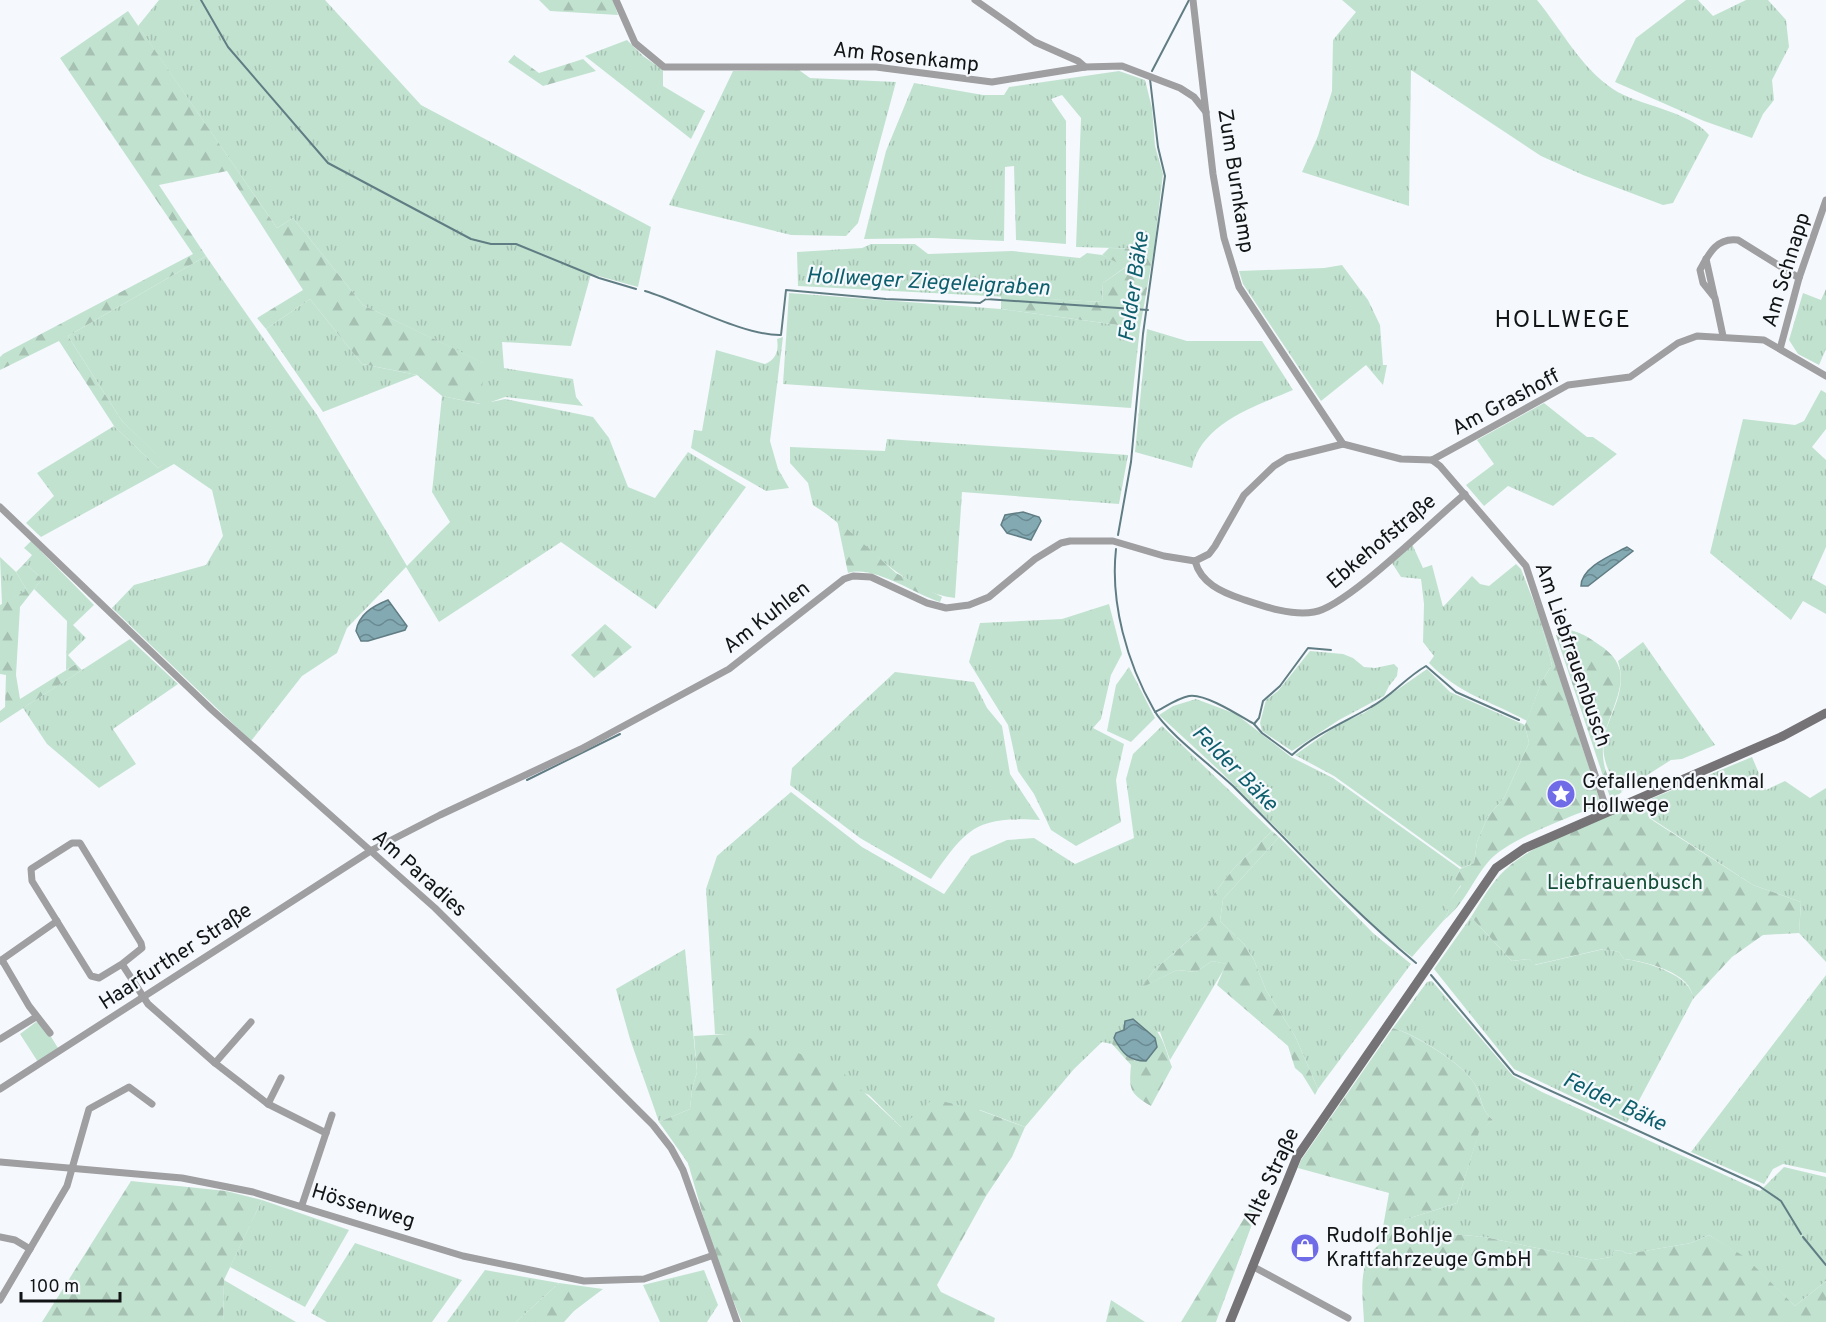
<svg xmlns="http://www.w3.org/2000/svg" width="1826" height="1322" font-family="Overpass,sans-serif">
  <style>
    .grass { fill: url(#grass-tufts) }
    .forest { fill: url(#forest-firs) }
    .park { fill: #c2e2d0 }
    .water { fill: url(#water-waves); stroke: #617d84; stroke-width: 1.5 }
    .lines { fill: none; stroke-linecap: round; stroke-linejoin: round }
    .stream { stroke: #617d84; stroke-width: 2 }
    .street { stroke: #9f9ea0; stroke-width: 7 }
    .secondary { stroke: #757376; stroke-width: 9 }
    .labels { text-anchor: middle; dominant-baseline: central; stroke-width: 4.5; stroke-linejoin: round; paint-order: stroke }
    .street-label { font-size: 21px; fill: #121415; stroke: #f5f9fd }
    .poi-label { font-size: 21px; fill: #121415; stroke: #f5f9fd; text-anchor: start }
    .park-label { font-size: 21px; fill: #134f36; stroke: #f5f9fd }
    .water-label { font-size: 22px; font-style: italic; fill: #0d5e6c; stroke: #f5f9fd }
    .quarter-label { font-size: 24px; letter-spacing: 1.5px; fill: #121415; stroke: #f5f9fd }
  </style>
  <defs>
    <pattern id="grass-tufts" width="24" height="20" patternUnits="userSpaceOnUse" patternTransform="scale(1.5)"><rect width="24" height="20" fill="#c2e2d0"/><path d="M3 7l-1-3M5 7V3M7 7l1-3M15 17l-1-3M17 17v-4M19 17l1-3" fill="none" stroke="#a6c1b2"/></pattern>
    <pattern id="forest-firs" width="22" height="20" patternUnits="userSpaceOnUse" patternTransform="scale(1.5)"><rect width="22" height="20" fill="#c2e2d0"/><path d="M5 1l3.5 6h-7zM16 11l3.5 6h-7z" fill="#a6c1b2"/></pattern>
    <pattern id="water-waves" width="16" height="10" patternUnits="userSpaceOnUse" patternTransform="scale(1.5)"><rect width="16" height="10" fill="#83aab3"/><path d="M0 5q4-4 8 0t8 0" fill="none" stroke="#6a8990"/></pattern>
  </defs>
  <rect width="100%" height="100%" fill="#f5f9fd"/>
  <g class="grass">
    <path d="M159,0h166l96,105 230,122 -13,60 -47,-13 -20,72 -69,-4 2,26 69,11 3,18 7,9 -78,-9 -14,5 14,-3 88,18 16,21 19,49 27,11 33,-46 58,35 -90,122 -95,-67 -122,80 -33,-55 -59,61 -10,25 -35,23 -51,65 -139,-133 22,-23 72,-20 17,-29 -11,-46 -38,-26 -133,73 -15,-14 28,-27 -17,-23 77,-47 44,42 7,-5 -43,-42 -54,-85 138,-80 111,159 90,151 43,-44 -18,-30 10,-96 38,8 3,-41 -120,-58 -70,-87 -16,10 -139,-202z"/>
    <path d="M1342,0h195c24,29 44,68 76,89 23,16 77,22 96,46l-36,68 -10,2 -80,-30 -42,-19 -130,-86 -2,136 -107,-34 16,-36 14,-45 1,-51 23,-28z"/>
    <path d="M1686,0h12l15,16 33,-16h22l18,20 3,27 -17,33 2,20 -11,14 -11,24 -48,-17 -89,-39 21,-44z"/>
    <path d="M627,40l16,16 20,14v16l42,25 -14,28 -106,-83z"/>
    <path d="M799,70l11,8 86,4 -38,141 -12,13 -55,-1 -122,-30 64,-134z"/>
    <path d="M1119,71l26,9 7,28 3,38 8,28 -9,75 -78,-2 5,-129 -19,-23 -11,4 15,22v123l-50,-4 -2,-74 -9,1 -1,74 -72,-3 -68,1 22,-88 28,-68 69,12h21l5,-8z"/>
    <path d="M871,244h44l13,10 84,-3 68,7 7,-5 15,2 25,11 -24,17 -1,19 -304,-16 -1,-34 65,-4z"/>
    <path d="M1342,265l26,35 12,25 3,40h4l-4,20 -17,-20 -45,36 -78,-117 -4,-13 85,-3z"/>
    <path d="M1826,289v60l-7,16 -21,-11 -9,-14 14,-47 18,7z"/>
    <path d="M789,293l212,16 139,19 -9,80 -348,-24z"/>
    <path d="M310,299l52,65 55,11 -94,37 -57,-83z"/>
    <path d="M1147,329l40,12h75l31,49c-37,16 -92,33 -101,78l-57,-16z"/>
    <path d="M783,337l-13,104 8,28 11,19 -23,3 -75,-43 3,-18 8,1 14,-81 49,14c11,-5 14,-13 12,-25z"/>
    <path d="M1821,390l5,3v36l-14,18 14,13v87l-14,31 14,8v28l-23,-13 -12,19 -81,-67 33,-134 52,6 9,-4z"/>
    <path d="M1544,403l43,34h6l24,17 -64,52 -45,-20 -24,20 -18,-21 28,-21 -17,-24z"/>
    <path d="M887,439l241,16 -9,49 -157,-12 -7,106c-52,-5 -98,-66 -142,-93l-5,-22 -18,-20v-16l95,4z"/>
    <path d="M31,541l63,64 -21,20 13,13 -18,17 8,9 -10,6 1,-49 -33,-32 8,-10 -17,-16 7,-8 -8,-7z"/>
    <path d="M1412,544l11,24 9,-3 11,42 29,-31 8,8 9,2 27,-22 5,5 18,46 13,50 -10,16 -15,40c-38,-21 -67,-26 -98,-58l5,-7 -11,-14 1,-38 -3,-25 -20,-2 -9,-14z"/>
    <path d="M0,557l16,15 11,18 -25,15z"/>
    <path d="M1109,604l13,50 -11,21 -10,44 -8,9 31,16 -8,36 5,42 -45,24 -25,-16 -17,-36 -16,-23 -10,-46 -39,-63 11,-39 82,-4z"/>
    <path d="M130,639l48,45 -65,45 23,35 -37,24 -52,-44 -24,-36z"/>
    <path d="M1643,642l72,103 -33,14 -11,1 -49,31c-47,-57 12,-80 -4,-130z"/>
    <path d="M1310,651l33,3 10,4 11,9 11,1 19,-4 4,4 -1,8 -8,10 -5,10 -45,24 -47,31 -30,-20 -2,-8 6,-23 12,-9z"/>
    <path d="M1129,667l26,51 -24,24 -24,-11 9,-46z"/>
    <path d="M1427,669l23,23 75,33 4,18 -25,55 -16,18 -11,26 -3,21 -12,5 -128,-92 -39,-21 44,-31 25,-11z"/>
    <path d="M895,672l79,10 13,26 15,18 8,48 30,46c-65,-4 -74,9 -109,59l-71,-41 -70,-53 2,-17z"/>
    <path d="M1196,699l40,15 55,43 42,21 127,91 -5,10 6,6 -15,22 3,4 -5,9 -32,37 -37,-29 -154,-156 -62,-57 14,-9z"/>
    <path d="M1162,726l110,105 -38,37 -24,31v23l-56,48 -12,17 35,-17 19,2 16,-11 15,3 -57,96 -10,-28 -36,-2 -8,4 -4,10 -10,-2 -28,27 -49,58 -45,-17 -79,17 -32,-32 -142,-61h-12l-9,-145 11,-33 74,-64 71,55 82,47 27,-38 36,-16 27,-2 41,26 59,-26 -8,-59 7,-25z"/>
    <path d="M1752,757l14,33 19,-9 25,17 16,-10v174l-27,-29 2,-31 -48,-17 -104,-68 -1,-17z"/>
    <path d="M1279,837l94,96 38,31 -93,125 -23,-53 -29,-46 -12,-30 -10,-16 -24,-23 3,-22z"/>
    <path d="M1471,917l41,44 17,-2 6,6 69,-16 15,3 5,7c20,2 69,16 69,40l-66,124 -113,-54 -80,-100z"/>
    <path d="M685,949l12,123 -5,17 -2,20 -31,13 -29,-83 -14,-50z"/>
    <path d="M1826,975v198l-43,-9 -10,5 -9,15 -73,-32z"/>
    <path d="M1432,981l81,95 29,16 218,99 24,-24 42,10v104l-31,25 -50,-48 -36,-23 -18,8 -64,11 -6,-4 -7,1 -3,6 -18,3 -108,-23 -78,-7 -3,-10 53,-17 22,-72 14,-11c-13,-10 -11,-25 -19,-37 -12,-20 -59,-49 -81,-55l34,-46z"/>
    <path d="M262,1200l87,30 -44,77 -75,-40z"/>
    <path d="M355,1243l107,37 -30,42h-105l-16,-9z"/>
    <path d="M485,1270l74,13 -43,39h-69z"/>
    <path d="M704,1270l14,35 -11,17h-47l-17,-37z"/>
    <path d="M224,1280l72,42h-73z"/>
  </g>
  <g class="forest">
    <path d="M539,0h74l5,15 -68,-4z"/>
    <path d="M128,11l149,217 16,-10 70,87 121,58 -3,41 -39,-8 -25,-21 -55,-11 -52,-65 -44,30 -9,-11 46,-28 -76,-119 -68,14 47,71 -138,80 54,85 44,42 -8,5 -44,-42 -55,-85 -59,29v-13l3,-3 190,-100 -133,-196z"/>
    <path d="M514,55l25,18 44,-14 13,12 -53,15 -35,-24z"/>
    <path d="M1109,248l45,1 -14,79 -139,-19v-13l101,6 1,-19 23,-16 -24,-12z"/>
    <path d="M837,520l59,53 46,24 -2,5c-26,-8 -66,-37 -92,-29z"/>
    <path d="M25,563l17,16 -22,28 -4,68 4,24 56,-35 6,6 -82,53v-12l5,-4 1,-32 -6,-1v-69l27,-15 -11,-18z"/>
    <path d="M1539,615l62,189c-29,13 -92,34 -112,57 -16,18 -24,43 -45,59l5,-9 -4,-4 16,-21 -6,-7 5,-10 14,-6 3,-21 11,-26 16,-18 25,-55 -4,-18 17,-44 10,-16z"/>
    <path d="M605,624l27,23 -38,31 -23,-23z"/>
    <path d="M1570,630c12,3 18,7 28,14 56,35 -12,77 9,130 3,6 10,12 15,18l-11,8 -55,-165z"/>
    <path d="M1648,800l1,18 104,67 48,17 -2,31 -36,2 -31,22 -39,42c0,-26 -48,-38 -69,-40l-5,-7 -16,-3 -69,16 -5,-6 -17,2 -41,-44c9,-14 18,-30 29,-42 31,-34 105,-57 148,-75z"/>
    <path d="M1272,831l7,6 -56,62 -3,22 24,23 10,16 12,30 29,46 23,53 -3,6 -13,-21 -7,-6 -7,-22 -71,-61 9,-21 -14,-3 -16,11 -19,-2 -36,18 13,-18 56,-48v-23l24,-31z"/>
    <path d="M1133,1019c29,4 30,25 39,48l-21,39c-22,-13 -22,-17 -20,-41l-19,-21 2,-6 5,9 16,14 20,-23z"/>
    <path d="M1393,1028c21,6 69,35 81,55 8,13 6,27 19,37l-14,12 -22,71 -53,17 3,10 78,7 108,23 18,-3 3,-6 7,-1 6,4 64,-11 18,-8 36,22 50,49 31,-25v41h-462c-1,-26 -8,-61 16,-78l9,-51 -91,-25 3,-8z"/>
    <path d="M727,1034l43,8 69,27 62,58 32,-28 46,11 46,17 -13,30 -26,39 -49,89 4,7 54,26 -1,4h-252l-28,-68 -26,-91 -29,-41 31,-13 2,-20 5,-17 -3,-36z"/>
    <path d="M131,1181l95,10 36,9 -38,80 -1,42h-181z"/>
    <path d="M1260,1192l1,8 -45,122h-35z"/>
    <path d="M559,1283l44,6 -29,22 -10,11h-48z"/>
    <path d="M1111,1300l34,22h-39z"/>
  </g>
  <path class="park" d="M36,1022l7,2 15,24 -20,14 -18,-28z"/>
  <g class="water">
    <path d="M1023,512l16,5 2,4 -10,19 -24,-7 -6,-8 4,-10z"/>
    <path d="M1627,547l6,4 -45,35h-7c0,-19 31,-31 46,-39z"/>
    <path d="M388,600l19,26 -2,4 -37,11h-7l-5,-10c3,-17 17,-25 32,-31z"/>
    <path d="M1133,1019l22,19 2,9 -11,14c-17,0 -24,-8 -32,-23l2,-5 8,-3 1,-9z"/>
  </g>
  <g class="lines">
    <g class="stream">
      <path d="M201,0l27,47 100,116 143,76 20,5h25l83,34 37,11"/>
      <path d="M1152,71l37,-71"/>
      <path d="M645,291c37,11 99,45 136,44l5,-45 100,9 94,4 6,-4 162,11"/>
      <path d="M1118,535l13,-73 12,-128 22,-158 -7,-29 -8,-68"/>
      <path d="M1116,549c-6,54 11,114 38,161 12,22 59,57 79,76 60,60 117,123 183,177"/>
      <path d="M1155,712c10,-5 23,-14 34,-16 16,-3 51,20 65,28l5,-6 4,-17 17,-15 28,-38 23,2"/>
      <path d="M1254,724l8,9 30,22c25,-22 51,-32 79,-48 21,-11 34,-29 55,-41l30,26 63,28"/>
      <path d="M527,780l93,-46"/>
      <path d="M1431,975l83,99 245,112 22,15 20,33"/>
      <path d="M1803,1237l23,28"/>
    </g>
    <g class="street">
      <path d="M616,0l19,43 29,24h212l116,15 93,-15 37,-1 58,22 14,9 12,15"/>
      <path d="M975,0l60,42 43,19 7,6"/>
      <path d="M1193,0l20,174 11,64 15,49 104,157"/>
      <path d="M1706,259l8,36"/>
      <path d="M1723,336l-8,-38 -12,-15 -3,-13c9,-17 17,-33 38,-30l61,38"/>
      <path d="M1780,349l19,-71 27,-78"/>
      <path d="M1432,460l8,6 86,100 81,245"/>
      <path d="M0,507l212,203 223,198 218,217 18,23 12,22 54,152"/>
      <path d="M1195,561c6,22 26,31 47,38 21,7 49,17 72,13 33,-5 120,-93 151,-118"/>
      <path d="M2,960l27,46 21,27"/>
      <path d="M0,961l57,-40"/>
      <path d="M122,964l-23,14 -8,-2 -59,-95 -1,-12 41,-26h8l61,100 1,5 -20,16 26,40 67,59 53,41 58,29"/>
      <path d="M0,1039l36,-22"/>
      <path d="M215,1063l36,-41"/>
      <path d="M0,1089l372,-239 68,-35 141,-66 148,-80 115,-90 9,-3 18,1 56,26 19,5 23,-3 20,-8 46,-38 26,-16 9,-2h43l51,15 31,5 14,-7 6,-8 29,-51 30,-29 13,-8 56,-14 58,15 31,1 136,-75 62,-8 48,-34 19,-7 67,4 62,36"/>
      <path d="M268,1104l13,-26"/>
      <path d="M0,1162l182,16 71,14 210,64 121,25 60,-2 67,-23"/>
      <path d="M302,1205l30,-90"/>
      <path d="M0,1237l15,3 15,9"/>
      <path d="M1252,1266l96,52"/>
      <path d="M0,1300l67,-114 22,-77 40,-22 23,17"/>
    </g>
    <path class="secondary" d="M1230,1322l67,-165 199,-289 29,-20 258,-112 43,-23"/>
  </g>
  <defs>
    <g id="sight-disc" transform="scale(1.5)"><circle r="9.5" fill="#706ce7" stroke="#f5f9fd"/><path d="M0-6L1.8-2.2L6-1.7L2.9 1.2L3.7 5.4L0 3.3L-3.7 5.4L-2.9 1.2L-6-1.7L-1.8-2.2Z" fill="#fff"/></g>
    <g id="shop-disc" transform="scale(1.5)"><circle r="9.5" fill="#706ce7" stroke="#f5f9fd"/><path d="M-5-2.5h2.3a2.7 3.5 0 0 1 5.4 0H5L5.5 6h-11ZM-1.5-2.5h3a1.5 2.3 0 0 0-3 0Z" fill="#fff"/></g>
  </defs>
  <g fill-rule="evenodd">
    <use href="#sight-disc" x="1561" y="794"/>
    <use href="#shop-disc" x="1305" y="1248"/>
  </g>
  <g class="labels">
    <g class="street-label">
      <text transform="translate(906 58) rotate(6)">Am Rosenkamp</text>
      <text transform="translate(1235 181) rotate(81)">Zum Burnkamp</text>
      <text transform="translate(1787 270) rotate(-73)">Am Schnapp</text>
      <text transform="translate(1506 403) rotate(-28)">Am Grashoff</text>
      <text transform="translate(1382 542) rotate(-40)">Ebkehofstraße</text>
      <text transform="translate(767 618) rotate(-38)">Am Kuhlen</text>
      <text transform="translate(1572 655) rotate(71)">Am Liebfrauenbusch</text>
      <text transform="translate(419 874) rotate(42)">Am Paradies</text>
      <text transform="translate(176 957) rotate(-33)">Haarfurther Straße</text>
      <text transform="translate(1272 1177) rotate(-65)">Alte Straße</text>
      <text transform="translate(363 1207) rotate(17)">Hössenweg</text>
    </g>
    <g class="poi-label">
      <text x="1582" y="782">Gefallenendenkmal<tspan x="1582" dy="24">Hollwege</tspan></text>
      <text x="1326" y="1236">Rudolf Bohlje<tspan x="1326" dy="24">Kraftfahrzeuge GmbH</tspan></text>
    </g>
    <g class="park-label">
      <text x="1625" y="883">Liebfrauenbusch</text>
    </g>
    <g class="water-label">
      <text transform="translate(928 283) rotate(3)">Hollweger Ziegeleigraben</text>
      <text transform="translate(1135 287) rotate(-82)">Felder Bäke</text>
      <text transform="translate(1234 769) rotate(45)">Felder Bäke</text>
      <text transform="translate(1614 1103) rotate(25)">Felder Bäke</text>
    </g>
    <g class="quarter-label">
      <text x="1563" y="321">HOLLWEGE</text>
    </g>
  </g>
  <path d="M21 1292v9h99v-9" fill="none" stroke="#121415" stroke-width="3"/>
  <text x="30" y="1292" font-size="18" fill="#121415" stroke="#f5f9fd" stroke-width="4.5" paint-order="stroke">100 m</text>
</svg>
